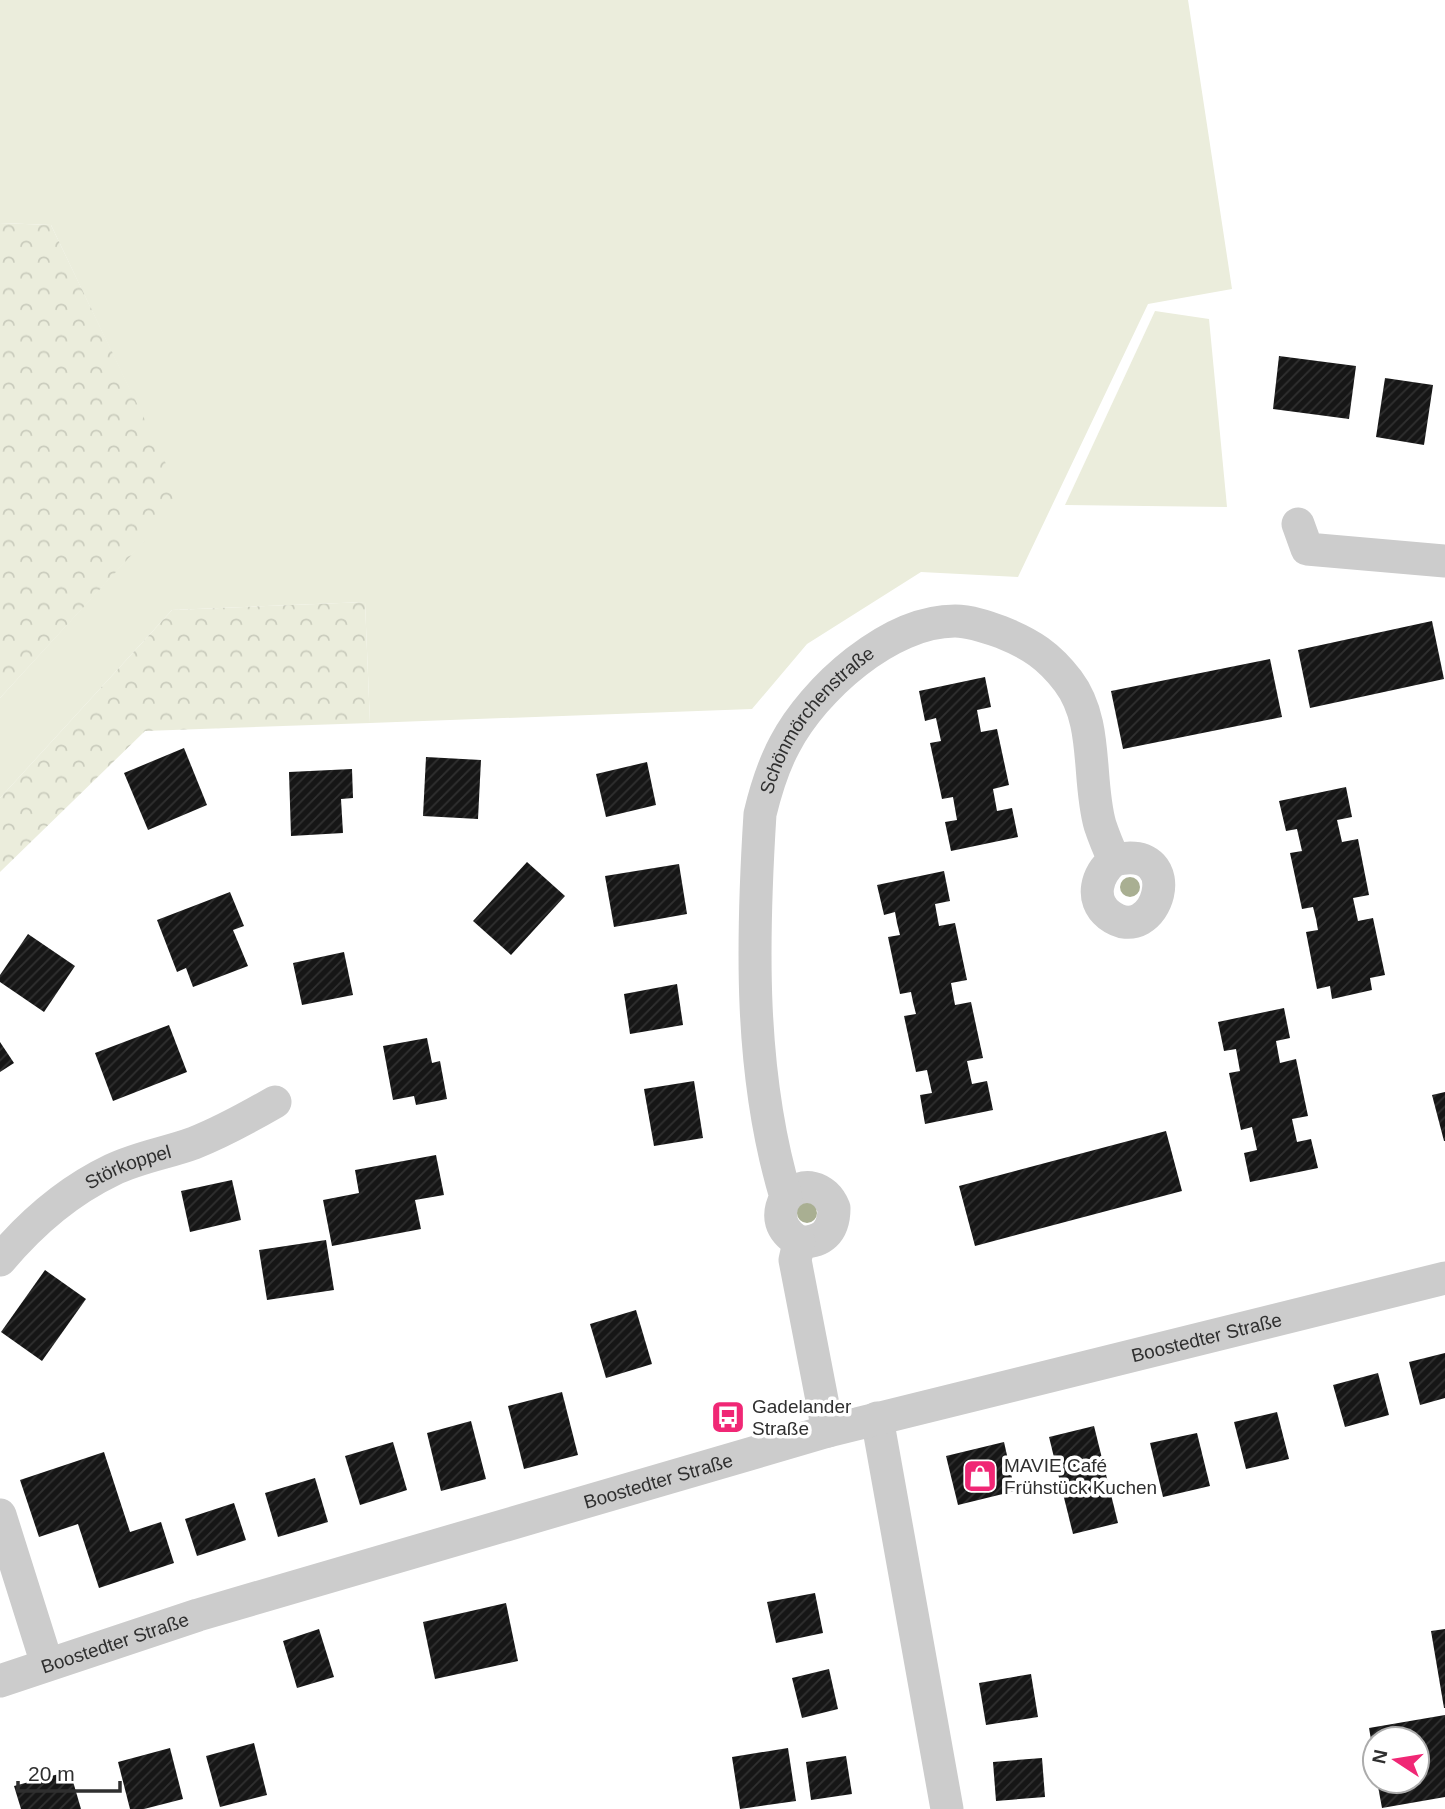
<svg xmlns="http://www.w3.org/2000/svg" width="1445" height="1809" font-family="Helvetica,sans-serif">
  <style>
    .green { fill: #ebeddc }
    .forest { fill: url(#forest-crowns) }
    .building { fill: url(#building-hatch) }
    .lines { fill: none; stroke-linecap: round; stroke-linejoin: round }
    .minor { stroke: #ccc; stroke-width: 33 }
    .tree { fill: #a9af92 }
    .labels { text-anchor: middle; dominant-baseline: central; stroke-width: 7; stroke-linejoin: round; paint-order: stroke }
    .street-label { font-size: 19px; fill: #2f2f2f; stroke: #fff }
    .poi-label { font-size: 19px; fill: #2f2f2f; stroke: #fff; text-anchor: start }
  </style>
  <defs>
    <pattern id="forest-crowns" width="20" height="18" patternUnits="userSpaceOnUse" patternTransform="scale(1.75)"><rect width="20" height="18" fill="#ebeddc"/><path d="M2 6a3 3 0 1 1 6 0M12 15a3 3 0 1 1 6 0" fill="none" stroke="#caccbd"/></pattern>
    <pattern id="building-hatch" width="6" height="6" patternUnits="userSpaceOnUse" patternTransform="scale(1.75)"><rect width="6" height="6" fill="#161616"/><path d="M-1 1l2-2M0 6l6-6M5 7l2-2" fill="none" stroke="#303030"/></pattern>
  </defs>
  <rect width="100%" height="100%" fill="#fff"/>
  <g class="green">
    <path d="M0,0h1188l44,289 -84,15 -130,273 -97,-5 -114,72 -55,65 -382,14 -5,-121 -193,8 -172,188v-100l182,-199 -131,-274 -51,-2z"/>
    <path d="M1155,311l54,8 18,188 -162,-2z"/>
  </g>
  <g class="forest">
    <path d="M0,223l51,2 132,274 -183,199z"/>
    <path d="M365,602l5,121 -225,8 -145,141v-74l172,-188z"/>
  </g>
  <g class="building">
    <path d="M1279,356l77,10 -7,53 -76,-10z"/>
    <path d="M1385,378l48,7 -9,60 -48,-8z"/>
    <path d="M1432,621l12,58 -134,29 -12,-58z"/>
    <path d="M1270,659l12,58 -159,32 -12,-58z"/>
    <path d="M985,677l6,30 -14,3 4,22 16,-3 12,56 -16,4 4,22 15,-3 6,29 -67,14 -6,-29 12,-2 -4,-23 -11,2 -12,-56 11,-2 -5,-23 -11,3 -6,-30z"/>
    <path d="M184,748l23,57 -59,25 -24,-57z"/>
    <path d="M426,757l55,3 -3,59 -55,-3z"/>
    <path d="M647,762l9,43 -50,12 -10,-43z"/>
    <path d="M352,769l1,29 -12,1 2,34 -52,3 -2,-64z"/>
    <path d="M1346,787l6,30 -15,3 5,22 16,-3 11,56 -16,3 5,23 15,-3 12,57 -15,3 2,12 -40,9 -2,-13 -13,3 -11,-57 12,-2 -2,-11 -3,-12 -11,2 -12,-56 12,-2 -5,-22 -11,2 -7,-30z"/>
    <path d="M527,862l38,34 -54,59 -38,-34z"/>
    <path d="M679,864l8,50 -73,13 -9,-51z"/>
    <path d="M944,871l6,30 -15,3 4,22 16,-3 12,57 -16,3 4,22 16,-3 12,56 -16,3 5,23 15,-3 6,29 -68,14 -5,-29 12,-2 -5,-23 -11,2 -12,-56 12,-2 -3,-12 -2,-10 -11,2 -12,-57 12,-2 -3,-12 -2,-11 -11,3 -7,-30z"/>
    <path d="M230,892l14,34 -11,4 15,36 -55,21 -7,-19 -9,4 -20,-52z"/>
    <path d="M28,934l47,32 -31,46 -44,-30v-7z"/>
    <path d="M344,952l9,43 -51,10 -9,-42z"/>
    <path d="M677,984l6,41 -53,9 -6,-40z"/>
    <path d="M1284,1008l6,30 -14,3 4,22 16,-4 12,57 -16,3 5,23 14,-3 7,29 -68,14 -6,-29 13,-3 -5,-23 -11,3 -12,-57 11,-2 -4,-22 -12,2 -6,-29z"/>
    <path d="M169,1025l18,47 -74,29 -18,-48z"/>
    <path d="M427,1038l5,25 8,-2 7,38 -31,6 -2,-9 -21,4 -10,-54z"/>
    <path d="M0,1042l14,21 -14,9z"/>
    <path d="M694,1081l9,57 -49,8 -10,-57z"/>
    <path d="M1445,1092v49h-1l-12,-46z"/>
    <path d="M1166,1131l16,60 -207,55 -16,-60z"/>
    <path d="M436,1155l8,40 -29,5 6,29 -89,17 -9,-46 36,-7 -4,-23z"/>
    <path d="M232,1180l9,40 -51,12 -9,-41z"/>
    <path d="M326,1240l8,50 -67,10 -8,-50z"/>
    <path d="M45,1270l41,29 -44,62 -41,-29z"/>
    <path d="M636,1310l16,54 -46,14 -16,-54z"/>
    <path d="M1445,1353v45l-25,7 -11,-43z"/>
    <path d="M1378,1373l11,42 -44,12 -12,-42z"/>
    <path d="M562,1392l16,63 -54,14 -16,-63z"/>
    <path d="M1277,1412l12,47 -43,10 -12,-47z"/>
    <path d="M471,1421l15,58 -45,12 -14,-58z"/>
    <path d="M1094,1426l24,97 -45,11 -24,-97z"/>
    <path d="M1197,1433l13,53 -47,11 -13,-54z"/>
    <path d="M393,1442l14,48 -47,15 -15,-49z"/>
    <path d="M1004,1442l11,49 -57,14 -12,-49z"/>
    <path d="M104,1452l26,80 31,-10 13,41 -75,25 -21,-64 -39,13 -19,-57z"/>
    <path d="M315,1478l13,44 -50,15 -13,-44z"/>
    <path d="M234,1503l12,37 -49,16 -12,-37z"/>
    <path d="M815,1593l8,40 -47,10 -9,-41z"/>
    <path d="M506,1603l12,58 -83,18 -12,-57z"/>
    <path d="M319,1629l15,48 -37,11 -14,-47z"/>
    <path d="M1445,1629v79h-1l-13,-77z"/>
    <path d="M829,1669l9,40 -36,9 -10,-40z"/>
    <path d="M1031,1674l7,43 -52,8 -7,-42z"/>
    <path d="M1445,1715v82l-63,11 -5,-27h40v-42h-42l-1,18 -5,-29z"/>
    <path d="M254,1743l13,52 -47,12 -14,-51z"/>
    <path d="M170,1748l13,51 -39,10h-14l-12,-47z"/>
    <path d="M788,1748l8,53 -56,8 -8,-52z"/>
    <path d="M846,1756l6,38 -41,6 -5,-38z"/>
    <path d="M1042,1758l3,39 -49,4 -3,-39z"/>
    <path d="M70,1771l11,38h-60l-7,-23z"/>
  </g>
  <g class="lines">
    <g class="minor">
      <path d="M1298,524l9,25 138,12"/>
      <path d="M786,1197c17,-16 39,-11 48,11 0,24 -12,35 -35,34"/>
      <path id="s1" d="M0,1260c32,-38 68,-69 112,-90 27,-13 55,-17 82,-27 28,-11 55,-26 81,-41"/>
      <path d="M877,1418l70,391"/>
      <path id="s2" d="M828,1431l-33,-171 4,-18c-19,-12 -23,-26 -13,-45 -37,-123 -34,-256 -26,-383 6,-25 13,-48 25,-70 29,-55 104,-123 170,-123 15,0 32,6 46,11 30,12 48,24 67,49 31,41 19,98 32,144 4,12 9,24 14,35 -17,14 -25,39 -5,55 47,36 81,-73 5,-55"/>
      <path d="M0,1515l47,149"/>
      <path id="s3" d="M0,1681l198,-66 630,-184 617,-153"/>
    </g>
  </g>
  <g class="tree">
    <circle cx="1130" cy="887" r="10"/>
    <circle cx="807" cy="1213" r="10"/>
  </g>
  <defs>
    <g id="bus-square" transform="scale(1.75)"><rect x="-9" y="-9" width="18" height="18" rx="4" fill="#f02775" stroke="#fff"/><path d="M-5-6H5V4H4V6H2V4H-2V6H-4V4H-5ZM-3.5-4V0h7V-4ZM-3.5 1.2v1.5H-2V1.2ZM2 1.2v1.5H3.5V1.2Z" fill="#fff"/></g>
    <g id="shop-square" transform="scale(1.75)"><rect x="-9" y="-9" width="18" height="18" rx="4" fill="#f02775" stroke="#fff"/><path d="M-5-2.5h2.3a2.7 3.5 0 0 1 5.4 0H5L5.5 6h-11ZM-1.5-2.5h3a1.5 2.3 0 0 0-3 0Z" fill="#fff"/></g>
  </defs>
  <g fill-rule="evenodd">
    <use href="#bus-square" x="728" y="1417"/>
    <use href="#shop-square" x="980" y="1476"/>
  </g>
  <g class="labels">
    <g class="street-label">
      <text stroke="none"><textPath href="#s2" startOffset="744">Schönmörchenstraße</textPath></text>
      <text stroke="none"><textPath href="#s1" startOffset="161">Störkoppel</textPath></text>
      <text stroke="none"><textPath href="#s3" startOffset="1255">Boostedter Straße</textPath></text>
      <text stroke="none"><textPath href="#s3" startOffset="688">Boostedter Straße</textPath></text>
      <text stroke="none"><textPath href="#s3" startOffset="121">Boostedter Straße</textPath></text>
    </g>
    <g class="poi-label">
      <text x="752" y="1406">Gadelander<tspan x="752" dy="22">Straße</tspan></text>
      <text x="1004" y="1465">MAVIE Café<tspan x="1004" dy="22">Frühstück Kuchen</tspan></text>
    </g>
  </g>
  <g transform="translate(1396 1760) rotate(282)"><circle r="33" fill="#ffffff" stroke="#acacac" stroke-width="2"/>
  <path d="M0-5L12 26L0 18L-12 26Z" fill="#f02775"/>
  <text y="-10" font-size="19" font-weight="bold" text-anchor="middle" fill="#2f2f2f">N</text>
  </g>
  <path d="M18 1781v10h102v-10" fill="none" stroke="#2f2f2f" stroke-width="3.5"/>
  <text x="28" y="1781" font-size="21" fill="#2f2f2f" stroke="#ffffff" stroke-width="5" paint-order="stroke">20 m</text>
</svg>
